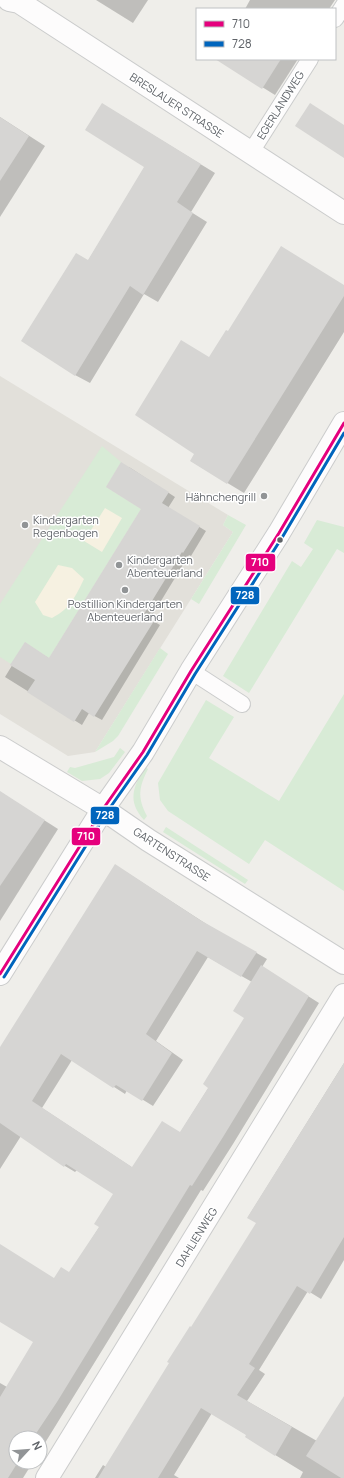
<svg xmlns="http://www.w3.org/2000/svg" width="344" height="1478" font-family="Manrope,sans-serif">
  <style>
    .education { fill: #e2e0da }
    .green { fill: #d8ebd6 }
    .sand { fill: #f6f1e1 }
    .shadow { fill: #0003; fill-rule: evenodd }
    .building { fill: #d6d5d3 }
    .lines { fill: none; stroke-linecap: round; stroke-linejoin: round }
    .lane-casing { stroke: #cbcccc; stroke-width: 18 }
    .street-casing { stroke: #cbcccc; stroke-width: 24 }
    .lane { stroke: #fdfcfc; stroke-width: 16 }
    .street { stroke: #fdfcfc; stroke-width: 22 }
    .bus-1-casing { stroke: #fff; stroke-width: 6 }
    .bus-2-casing { stroke: #fff; stroke-width: 6 }
    .bus-1 { stroke: #e5007d; stroke-width: 3 }
    .bus-2 { stroke: #0065bd; stroke-width: 3 }
    .poi-dot { fill: #919496; stroke: #fff; stroke-width: 1.5 }
    .bus-dot { fill: #5f6368; stroke: #fff; stroke-width: 1.5 }
    .labels { text-anchor: middle; dominant-baseline: central; stroke-width: 3; stroke-linejoin: round; paint-order: stroke }
    .street-label { font-size: 11px; fill: #5f6368; stroke: #fff }
    .poi-label { font-size: 11px; fill: #5f6368; stroke: #fff; text-anchor: start }
    .line-badge { stroke: #fff; stroke-width: 1.5 }
    .badge-label { font-size: 11px; text-anchor: middle; font-weight: bold; fill: #fff }
  </style>
  <rect width="100%" height="100%" fill="#efeeea"/>
  <path class="education" d="M0,376l228,139 -5,10 10,7 -138,220 -27,4 -68,-42z"/>
  <g class="green">
    <path d="M102,446l19,16 -15,25 35,22 -92,149 -24,-16 -14,22 -11,-7v-53z"/>
    <path d="M228,515l18,10 -47,79 -8,-5 42,-67 -10,-7z"/>
    <path d="M317,520l27,7v26l-7,-4 -88,144 -26,-17 69,-115 9,6 12,-18 -9,-6z"/>
    <path d="M160,648l8,6 -50,82 -5,5 -18,11z"/>
    <path d="M344,694v197l-79,-51 -16,24 -81,-53 -8,-11 -2,-17 48,-83 28,17 -25,41 70,43z"/>
    <path d="M120,748l5,4 -16,21 -9,6 -18,2 -15,-9 3,-5 5,1 39,-11z"/>
    <path d="M145,767l3,2c-9,18 -11,28 -1,47l-3,4c-17,-19 -11,-33 1,-53z"/>
    <path d="M166,827l82,53 -3,4 -82,-52z"/>
  </g>
  <g class="sand">
    <path d="M105,508l17,10 -20,34 -18,-11z"/>
    <path d="M58,565l14,3 12,11c-9,18 -13,29 -32,39l-9,-3 -8,-13z"/>
  </g>
  <g class="shadow">
    <path d="M96,0h52l-15,23z"/>
    <path d="M250,0h85l-6,9h-84z"/>
    <path d="M217,59h81l-23,36z"/>
    <path d="M117,113l98,60 -24,39 16,10 -49,80 -14,-8 -54,89 -15,-8 13,-114 58,-94z"/>
    <path d="M0,117l45,29 -45,71z"/>
    <path d="M344,285v47l-100,161 -53,-32 5,-8 14,-95 18,-26z"/>
    <path d="M129,467l46,30 -7,11 38,23 -15,25 -2,-1 -39,64 10,6 -58,95 -13,-7 -7,12 -77,-48 20,-33 25,15 93,-150z"/>
    <path d="M0,792l58,37 -58,92z"/>
    <path d="M126,872l85,55 56,32 -5,8 57,36 -86,141 -30,47 -2,-1 -161,261v-13h-24v24h17l-10,16h-23v-95l7,4 28,-45 -35,-22v-75l54,34 16,-6 30,-47 14,-33 -37,-23 -2,2 -10,-6 -44,-30 -21,33v-120zM208,957l44,25 -7,36 -36,69 -29,46 -47,35 -91,-60 30,-48 53,34 2,-4 26,16 30,-46 -27,-19z"/>
    <path d="M344,1063v197l-23,39 -13,-8 -49,79 6,4 -18,27 70,40 27,-38v75h-44l3,-6 -57,-35 1,-2 -35,-22 -38,62 5,3h-84l8,-13 3,2 152,-244 -10,-6z"/>
  </g>
  <g class="building">
    <path d="M215,59h66l-19,30z"/>
    <path d="M102,103l99,61 -24,38 16,11 -50,82 -13,-9 -55,90 -54,-35 55,-88 12,7 56,-93 -59,-37z"/>
    <path d="M310,103l34,22v33l-49,-32z"/>
    <path d="M0,117l29,19 -29,45z"/>
    <path d="M281,246l63,39v11l-117,188 -37,-23 4,-7 -59,-39 46,-75 28,17 17,-27 2,1z"/>
    <path d="M121,462l48,30 -7,11 38,23 -17,27 -1,-1 -38,62 10,7 -60,96 -12,-8 -8,13 -47,-30 8,-12 -25,-15 15,-23 24,16 92,-149 -35,-22z"/>
    <path d="M0,791l45,29 -45,66z"/>
    <path d="M115,864l85,56 57,32 -16,25 -44,-26 -51,83 26,19 -30,48 -26,-16 -3,3 -52,-34 -29,47 100,66 30,-46 18,11 28,-44 -5,-4 41,-66 -11,-7 28,-46 48,31 -86,141 -31,49 -2,-1 -133,217 -24,36h-17v24h2l-10,16h-8v-81l33,-55 -33,-20v-78l54,34 7,-11 8,5 30,-45 -5,-3 19,-30 -47,-30 -2,3 -64,-44v-76z"/>
    <path d="M344,1063v174l-34,57 -13,-8 -48,78 6,4 -18,27 55,32 -17,29 -30,-19 1,-2 -45,-27 -43,70h-60l71,-115 -2,-1 23,-36 1,1 65,-104 -9,-5z"/>
    <path d="M344,1396v82h-3l-35,-22z"/>
  </g>
  <g class="lines">
    <g class="lane-casing">
      <g id="lane">
        <path d="M335,19l9,-14"/>
        <path d="M251,152l59,-93"/>
        <path d="M191,671l51,33"/>
      </g>
    </g>
    <g class="street-casing">
      <g id="street">
        <path d="M9,0l10,2 325,211"/>
        <path d="M0,747l103,62 45,31 196,123"/>
        <path d="M0,974l103,-165 40,-57 48,-81 88,-138 65,-110"/>
        <path d="M47,1478l297,-483"/>
      </g>
    </g>
    <use href="#lane" class="lane"/>
    <use href="#street" class="street"/>
    <g class="bus-1-casing">
      <path id="bus-1" d="M0,974l103,-165 40,-57 48,-81 88,-138 65,-110"/>
    </g>
    <g class="bus-2-casing">
      <path id="bus-2" d="M4,977l103,-165 40,-57 48,-81 88,-138 61,-103"/>
    </g>
    <use href="#bus-1" class="bus-1"/>
    <use href="#bus-2" class="bus-2"/>
  </g>
  <g class="poi-dot">
    <circle cx="264" cy="496" r="4"/>
    <circle cx="25" cy="525" r="4"/>
    <circle cx="119" cy="565" r="4"/>
    <circle cx="125" cy="590" r="4"/>
  </g>
  <circle class="bus-dot" cx="280" cy="540" r="3.5"/>
  <g class="labels">
    <g class="street-label">
      <text transform="translate(177 105) rotate(33)">BRESLAUER STRASSE</text>
      <text transform="translate(280 105) rotate(-58)">EGERLANDWEG</text>
      <text transform="translate(172 854) rotate(33)">GARTENSTRASSE</text>
      <text transform="translate(196 1237) rotate(-58)">DAHLIENWEG</text>
    </g>
    <g class="poi-label">
      <text x="256" y="496" text-anchor="end">Hähnchengrill</text>
      <text x="33" y="519">Kindergarten<tspan x="33" dy="13">Regenbogen</tspan></text>
      <text x="127" y="559">Kindergarten<tspan x="127" dy="13">Abenteuerland</tspan></text>
      <text x="125" y="603" text-anchor="middle">Postillion Kindergarten<tspan x="125" dy="13">Abenteuerland</tspan></text>
    </g>
  </g>
  <g class="line-badge">
    <rect x="245" y="553" width="31" height="19" rx="4" fill="#e5007d"/>
    <rect x="230" y="586" width="30" height="19" rx="4" fill="#0065bd"/>
    <rect x="90" y="806" width="30" height="19" rx="4" fill="#0065bd"/>
    <rect x="71" y="827" width="30" height="19" rx="4" fill="#e5007d"/>
  </g>
  <g class="badge-label">
    <text x="260" y="566">710</text>
    <text x="245" y="599">728</text>
    <text x="105" y="819">728</text>
    <text x="86" y="840">710</text>
  </g>
  <rect x="196" y="8" width="140" height="52" fill="#ffffff" stroke="#bfc1c3"/>
  <rect x="204" y="21" width="20" height="6" fill="#e5007d" stroke="#bfc1c3"/>
  <text x="232" y="28" font-size="12" fill="#5f6368">710</text>
  <rect x="204" y="41" width="20" height="6" fill="#0065bd" stroke="#bfc1c3"/>
  <text x="232" y="48" font-size="12" fill="#5f6368">728</text>
  <g transform="translate(28 1450) rotate(64)"><circle r="19" fill="#ffffff" stroke="#bfc1c3"/>
  <path d="M0-3L7 15L0 10L-7 15Z" fill="#919496"/>
  <text y="-6" font-size="11" font-weight="bold" text-anchor="middle" fill="#5f6368">N</text>
  </g>
</svg>
